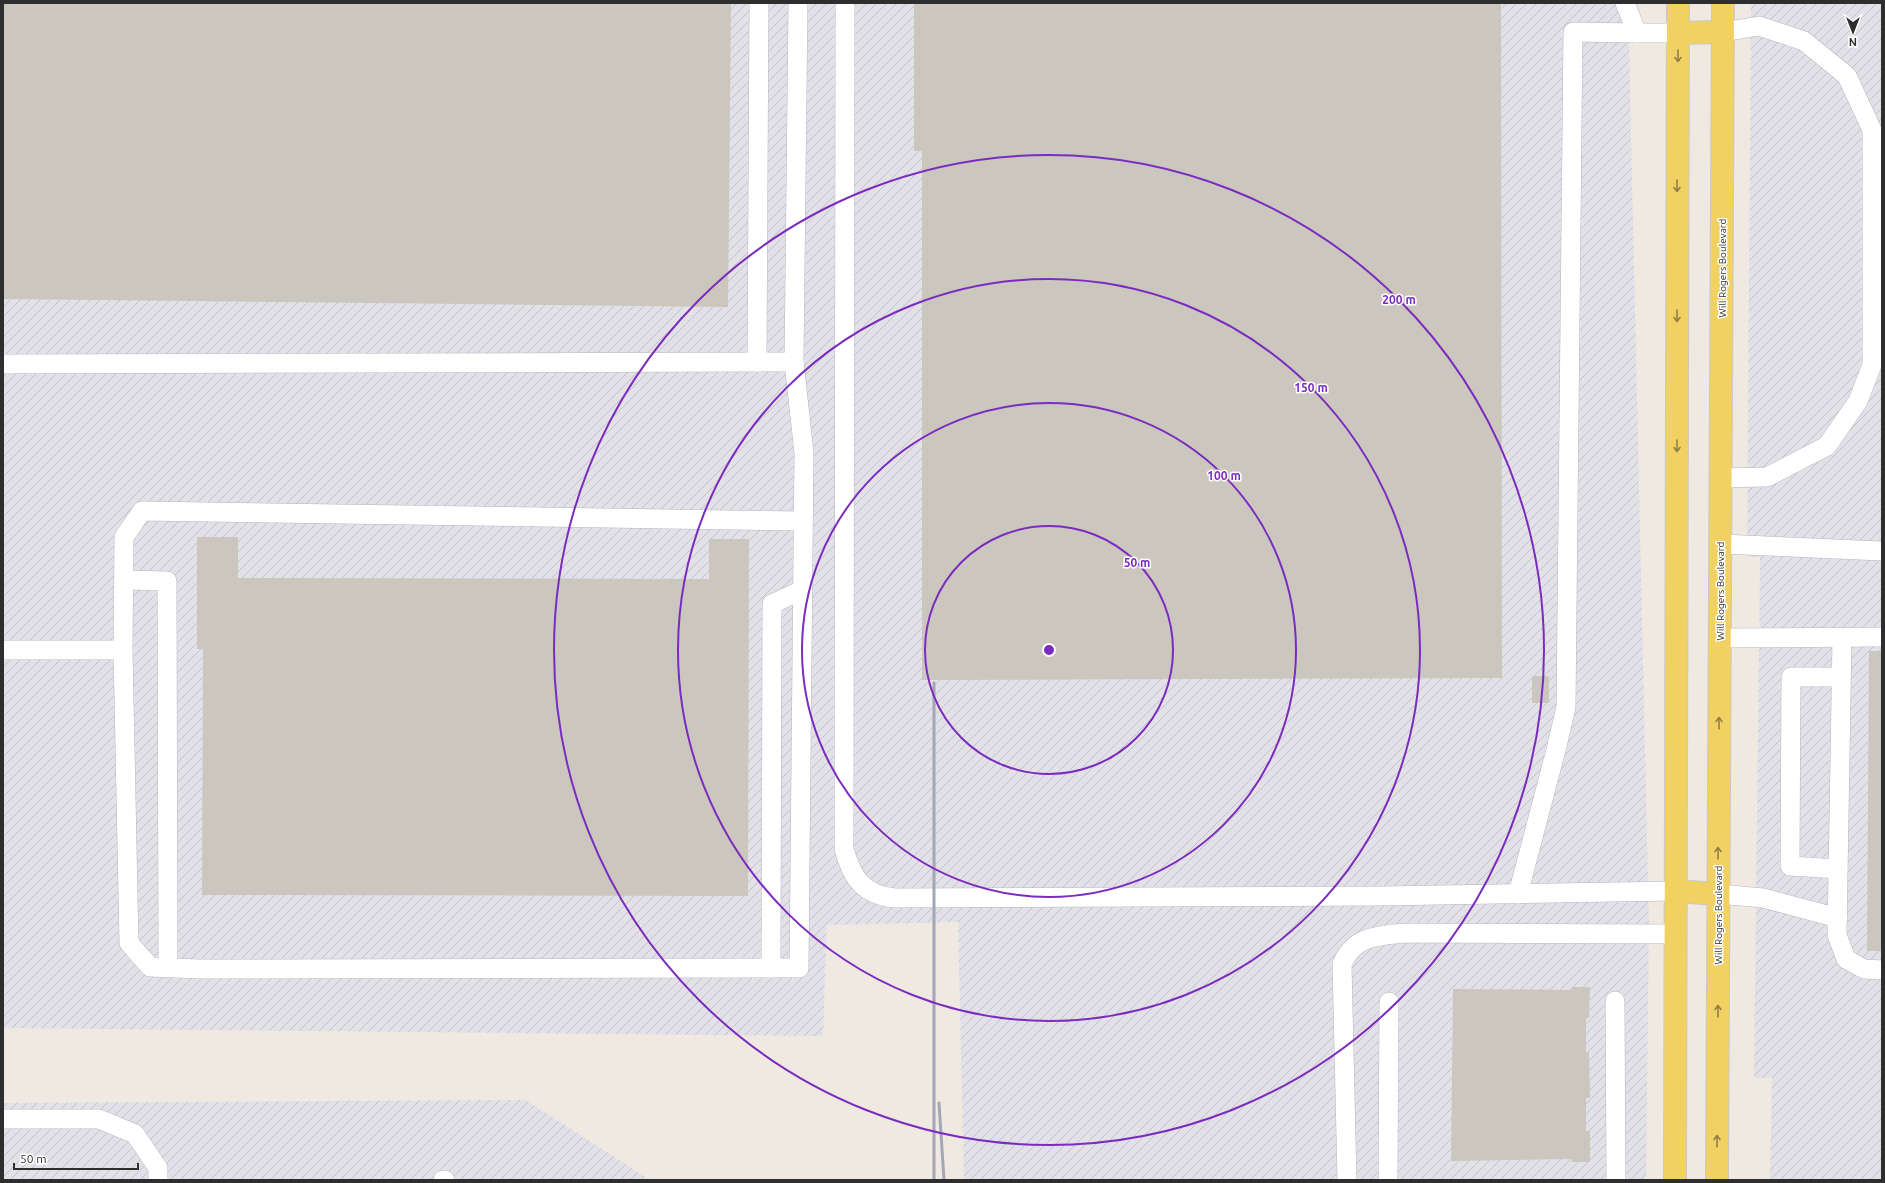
<svg xmlns="http://www.w3.org/2000/svg" width="1885" height="1183" font-family="Ubuntu,sans-serif">
  <style>
    .industrial { fill: url(#industrial-furrows) }
    .building { fill: #cbc7bf }
    .lines { fill: none; stroke-linecap: round; stroke-linejoin: round }
    .minor-casing { stroke: #b4b7c1; stroke-width: 20 }
    .major-casing { stroke: #c9c9c9; stroke-width: 24 }
    .minor { stroke: #fff; stroke-width: 19 }
    .major { stroke: #f2d163; stroke-width: 22 }
    .rail { stroke: #a3a6b8; stroke-width: 3 }
    .oneway { stroke: #908048 }
    .ring { fill: none; stroke: #7b2cbf; stroke-width: 2 }
    .labels { text-anchor: middle; dominant-baseline: central; stroke-width: 3; stroke-linejoin: round; paint-order: stroke }
    .street-label { font-size: 10px; fill: #2e2e2e; stroke: #fff }
    .centre { fill: #7b2cbf; stroke: #fff; stroke-width: 2 }
    .ring-label { font-size: 12px; text-anchor: middle; font-weight: bold; fill: #7b2cbf; stroke: #fff; stroke-width: 3; stroke-linejoin: round; paint-order: stroke }
  </style>
  <defs>
    <pattern id="industrial-furrows" width="10" height="10" patternUnits="userSpaceOnUse"><rect width="10" height="10" fill="#e3e1e8"/><path d="M-1 1l2-2M0 10L10 0M9 11l2-2" fill="none" stroke="#c3c1c7"/></pattern>
  </defs>
  <rect width="100%" height="100%" fill="#efe9e1"/>
  <g class="industrial">
    <path d="M3,3h1625l21,924 -3,253h-682l-6,-258 -131,3 -4,111 -820,-8z"/>
    <path d="M1751,3h131v1177h-112l2,-102h-18l6,-521h-13z"/>
    <path d="M526,1100l124,80h-647v-77z"/>
  </g>
  <g class="building">
    <path d="M3,3h728l-3,304 -725,-8z"/>
    <path d="M914,3h587l1,675 -580,2v-529h-8z"/>
    <path d="M197,537h41v41l471,1v-40h40l-1,357 -546,-1 1,-246h-6z"/>
    <path d="M1869,651h13v300h-15z"/>
    <rect x="1532" y="676" width="17" height="27"/>
    <path d="M1572,987h18l-1,31h-3v34h3l1,46h-4v33h4v31h-18v-3l-121,2 2,-172 119,1z"/>
  </g>
  <g class="lines">
    <g class="minor-casing">
      <g id="minor">
        <path d="M845,3l-1,846c8,29 19,46 51,49l487,-2 294,-5"/>
        <path d="M1625,3l12,30h41"/>
        <path d="M757,362l2,-359"/>
        <path d="M3,364l791,-2 4,-359"/>
        <path d="M1721,478l46,-1 60,-31 31,-45 14,-36v-235l-25,-54 -43,-35 -45,-15 -36,6"/>
        <path d="M1720,544l162,7"/>
        <path d="M124,580l43,1 1,386"/>
        <path d="M1720,638l162,-1"/>
        <path d="M1842,638l-5,297 9,24 18,10 18,1"/>
        <path d="M3,650h120l6,293 21,24 49,2 600,-1 5,-515 -10,-91"/>
        <path d="M123,650l1,-113 18,-26 661,10"/>
        <path d="M1838,869l-48,-3 1,-189h50"/>
        <path d="M1518,894l38,-144 10,-43 7,-675 64,1"/>
        <path d="M1718,894l45,4 75,20"/>
        <path d="M771,968l1,-364 30,-14"/>
        <path d="M1615,1001l1,179"/>
        <path d="M3,1119h96l36,15 23,34v12"/>
        <path d="M443,1180h2"/>
        <path d="M1347,1180l-5,-216c13,-29 36,-28 64,-31l270,1"/>
        <path d="M1388,1180l1,-178"/>
      </g>
    </g>
    <g class="major-casing">
      <g id="major">
        <path d="M1678,33l45,-1"/>
        <path d="M1676,891l42,3"/>
        <path d="M1675,1180l3,-1177"/>
        <path d="M1717,1180l6,-1177"/>
      </g>
    </g>
    <use href="#minor" class="minor"/>
    <use href="#major" class="major"/>
    <g class="rail">
      <path d="M939,1103l5,77"/>
      <path d="M934,1180v-497"/>
    </g>
  </g>
  <defs><path id="oneway-shaft" d="M-6 0H5M1.5-3L5.5 0L1.5 3" fill="none" stroke-width="1.6" stroke-linecap="round" stroke-linejoin="round"/></defs>
  <g class="oneway">
    <use href="#oneway-shaft" transform="translate(1678 56) rotate(90)"/>
    <use href="#oneway-shaft" transform="translate(1677 186) rotate(90)"/>
    <use href="#oneway-shaft" transform="translate(1677 316) rotate(90)"/>
    <use href="#oneway-shaft" transform="translate(1677 446) rotate(90)"/>
    <use href="#oneway-shaft" transform="translate(1719 723) rotate(-90)"/>
    <use href="#oneway-shaft" transform="translate(1718 853) rotate(-90)"/>
    <use href="#oneway-shaft" transform="translate(1718 1011) rotate(-90)"/>
    <use href="#oneway-shaft" transform="translate(1717 1141) rotate(-90)"/>
  </g>
  <g class="ring">
    <circle cx="1049" cy="650" r="124"/>
    <circle cx="1049" cy="650" r="247"/>
    <circle cx="1049" cy="650" r="371"/>
    <circle cx="1049" cy="650" r="495"/>
  </g>
  <g class="labels">
    <g class="street-label">
      <text transform="translate(1722 268) rotate(-90)">Will Rogers Boulevard</text>
      <text transform="translate(1720 591) rotate(-90)">Will Rogers Boulevard</text>
      <text transform="translate(1718 915) rotate(-90)">Will Rogers Boulevard</text>
    </g>
  </g>
  <circle cx="1049" cy="650" r="6" class="centre"/>
  <g class="ring-label">
    <text x="1399" y="304">200 m</text>
    <text x="1311" y="392">150 m</text>
    <text x="1224" y="480">100 m</text>
    <text x="1137" y="567">50 m</text>
  </g>
  <rect width="1885" height="1183" fill="none" stroke="#2e2e2e" stroke-width="8"/>
  <g transform="translate(1853 32) rotate(180)" stroke="#ffffff" stroke-width="3" paint-order="stroke">
  <path d="M0-3L7 15L0 10L-7 15Z" fill="#2e2e2e"/>
  <text y="-6" font-size="11" font-weight="bold" text-anchor="middle" fill="#2e2e2e">N</text>
  </g>
  <path d="M14 1163v6h124v-6" fill="none" stroke="#2e2e2e" stroke-width="2"/>
  <text x="20" y="1163" font-size="12" fill="#2e2e2e" stroke="#ffffff" stroke-width="3" paint-order="stroke">50 m</text>
</svg>
